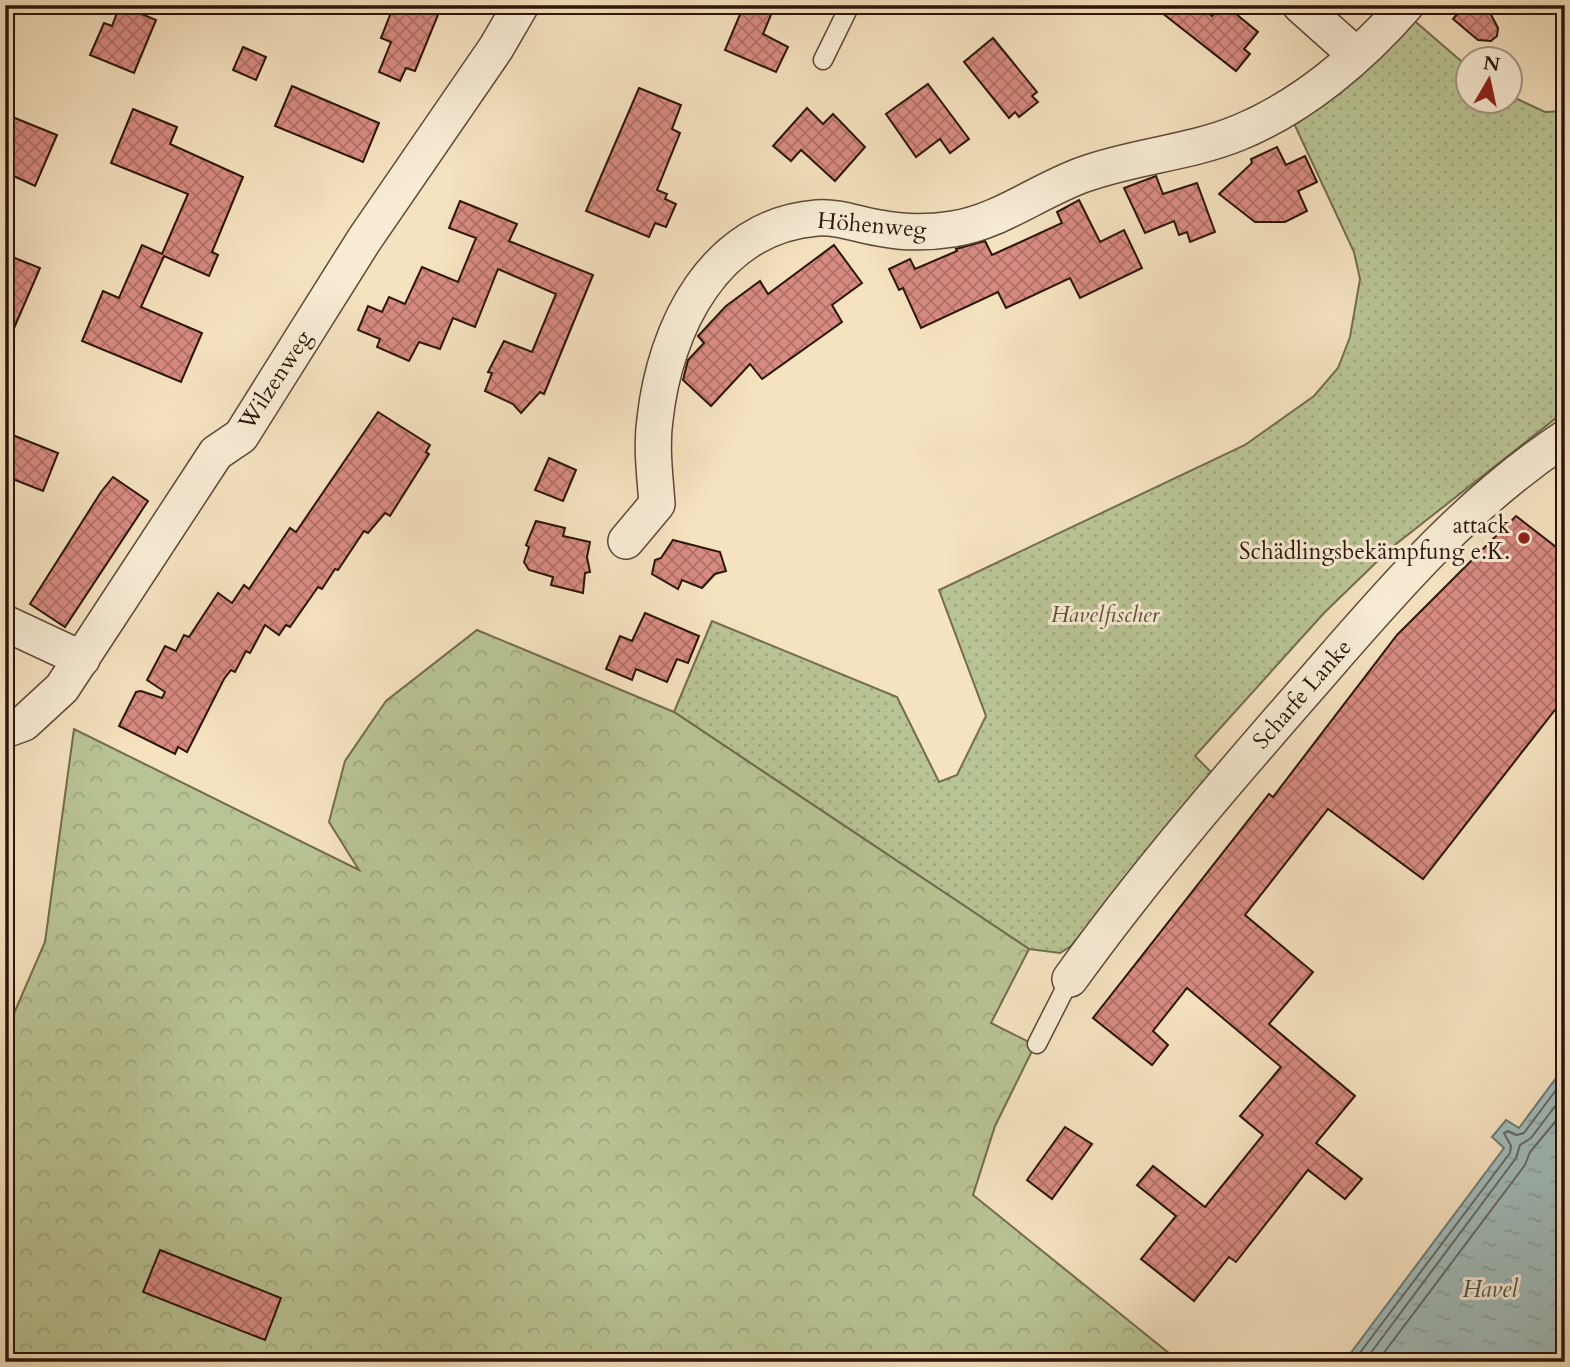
<svg xmlns="http://www.w3.org/2000/svg" width="1570" height="1367" font-family="Cardo,serif">
  <style>
    .green { fill: url(#green-dots); stroke: #726c4f; stroke-width: 2 }
    .forest { fill: url(#forest-crowns); stroke: #726c4f; stroke-width: 2 }
    .water { fill: url(#water-ripples); stroke: #717974; stroke-width: 2 }
    .lines { fill: none; stroke-linecap: round; stroke-linejoin: round }
    .shore { stroke: #666862; stroke-width: 2 }
    .building { fill: url(#building-cross-hatch); stroke: #2b150a; stroke-width: 2 }
    .service-casing { stroke: #5e4837; stroke-width: 21 }
    .minor-casing { stroke: #5e4837; stroke-width: 38 }
    .service { stroke: #f8ecd5; stroke-width: 18 }
    .minor { stroke: #f8ecd5; stroke-width: 35 }
    .poi-dot { fill: #8f2418; stroke: #f8ecd5; stroke-width: 2.5 }
    .labels { text-anchor: middle; dominant-baseline: central; stroke-width: 6; stroke-linejoin: round; paint-order: stroke }
    .street-label { font-size: 23px; fill: #2b150a; stroke: #f8ecd5 }
    .poi-label { font-size: 23px; fill: #2b150a; stroke: #f8ecd5; text-anchor: end }
    .park-label { font-size: 23px; font-style: italic; fill: #5d523a; stroke: #f8ecd5 }
    .water-label { font-size: 24px; font-style: italic; fill: #544f48; stroke: #f8ecd5 }
  </style>
  <defs>
    <pattern id="green-dots" width="8" height="8" patternUnits="userSpaceOnUse" patternTransform="scale(1.75)"><rect width="8" height="8" fill="#b9c494"/><path d="M2 2h.1M6 6h.1" fill="none" stroke="#9fa87e" stroke-width="1.8" stroke-linecap="round"/></pattern>
    <pattern id="forest-crowns" width="20" height="18" patternUnits="userSpaceOnUse" patternTransform="scale(1.75)"><rect width="20" height="18" fill="#b9c494"/><path d="M2 6a3 3 0 1 1 6 0M12 15a3 3 0 1 1 6 0" fill="none" stroke="#9fa87e"/></pattern>
    <pattern id="water-ripples" width="26" height="14" patternUnits="userSpaceOnUse" patternTransform="scale(1.75)"><rect width="26" height="14" fill="#a0bcbb"/><path d="M2 4q2-2 4 0t4 0M15 11q2-2 4 0t4 0" fill="none" stroke="#8aa19f"/></pattern>
    <pattern id="building-cross-hatch" width="8" height="8" patternUnits="userSpaceOnUse" patternTransform="scale(1.75)"><rect width="8" height="8" fill="#d88b81"/><path d="M0 0l8 8M0 8l8-8" fill="none" stroke="#af7068"/></pattern>
  </defs>
  <rect width="100%" height="100%" fill="#f5e2bf"/>
  <filter id="stains"><feTurbulence type="fractalNoise" baseFrequency=".00286" numOctaves="4"/><feColorMatrix values="0 0 0 0 .2 0 0 0 0 .09 0 0 0 0 .02 0 0 0 .5 -.17"/></filter>
  <radialGradient id="worn" r=".72"><stop offset=".6" stop-color="#630" stop-opacity="0"/><stop offset="1" stop-color="#630" stop-opacity=".3"/></radialGradient>
  <path class="green" d="M1410,17l58,50v35h42l1,-6 34,16 20,-1v300l-174,137 -67,65 -129,143 19,19 -143,171 -11,7 -31,-4 -355,-237 38,-91 185,76 42,85 18,-7 29,-59 -47,-126 306,-145 69,-49 24,-28 12,-31 10,-58 -6,-27 -63,-135z"/>
  <path class="forest" d="M477,630l197,82 355,237 -38,74 44,22 -40,81 -22,69 207,167h-1175v-328l40,-92 29,-213 285,141 -30,-48 16,-61 41,-60z"/>
  <path class="water" d="M1565,1066v296h-221l160,-214 -12,-11 14,-17 13,8z"/>
  <g class="lines">
    <g class="shore">
      <path d="M1353,1362l157,-209 1,-7 -7,-13 4,-2 9,4 7,-2 41,-55"/>
      <path d="M1364,1362l152,-204 4,-13 11,-7 34,-45"/>
      <path d="M1377,1362l148,-197 5,-13 35,-42"/>
    </g>
  </g>
  <g class="building">
    <path d="M120,5l36,15 -22,53 -44,-18 14,-32 8,3z"/>
    <path d="M394,5h48l-27,66 -9,-3 -6,13 -21,-9 12,-30 -10,-4z"/>
    <path d="M744,5h31l-12,29 25,13 -12,25 -51,-22z"/>
    <path d="M1152,5h47l13,11 9,-11h4l33,27 -14,17 6,5 -14,17z"/>
    <path d="M1465,5h21l12,23 -1,8 -6,5 -13,-1 -25,-21z"/>
    <path d="M993,38l44,54 -5,4 6,6 -19,15 -4,-5 -6,6 -45,-56z"/>
    <path d="M243,47l23,10 -10,23 -23,-10z"/>
    <path d="M928,84l41,55 -19,14 -10,-14 -24,18 -30,-43z"/>
    <path d="M292,86l87,37 -16,39 -88,-36z"/>
    <path d="M639,88l42,17 -9,24 8,4 -23,57 10,4 -2,5 11,5 -10,23 -11,-4 -6,14 -63,-26z"/>
    <path d="M807,108l16,16 10,-10 32,33 -30,34 -34,-31 -10,11 -18,-15z"/>
    <path d="M133,109l44,18 -7,17 73,33 -31,75 6,3 -9,21 -45,-20 -23,51 61,26 -21,49 -99,-41 21,-50 16,7 23,-53 20,9 26,-60 -77,-31z"/>
    <path d="M5,114l52,21 -22,51 -30,-14z"/>
    <path d="M1277,147l9,18 19,-9 12,26 -19,9 9,20 -22,11h-30l-36,-28 33,-31 -1,-4z"/>
    <path d="M1156,176l7,18 34,-11 18,49 -25,10 -3,-10 -8,3 -5,-14 -29,12 -21,-45z"/>
    <path d="M1079,200l21,42 24,-12 18,38 -62,30 -10,-20 -64,30 -8,-16 -77,36 -18,-40 -4,2 -10,-21 21,-10 5,10 42,-18 -1,-2 29,-8 7,14 70,-32 -5,-11z"/>
    <path d="M460,201l57,23 -8,17 84,34 -49,119 -4,-2 -19,21 -8,-9 -28,-13 7,-18 -4,-1 16,-31 28,11 24,-58 -58,-25 -23,58 -22,-9 -13,31 -21,-7 -10,19 -32,-14 3,-8 -22,-9 10,-24 14,6 7,-15 16,7 17,-37 36,15 18,-44 -27,-10z"/>
    <path d="M834,245l28,38 -30,22 10,17 -80,57 -12,-15 -39,42 -28,-26 5,-20 16,-17 -6,-7 28,-30 34,-25 8,13z"/>
    <path d="M5,254l35,14 -35,81z"/>
    <path d="M378,412l52,33 -4,7 3,2 -39,62 -5,-3 -17,20 -4,-2 -26,39 -3,-1 -13,20 -4,-2 -28,40 -4,-2 -7,10 -14,-10 -15,28 -4,-2 -11,21 -4,-2 -7,9 -37,73 -9,-5 -3,7 -56,-28 17,-34 5,-1 21,7 3,-6 -18,-12 18,-34 11,5 8,-16 5,2 29,-44 14,10 12,-18 5,4 41,-61 6,4z"/>
    <path d="M5,432l53,21 -15,38 -38,-15z"/>
    <path d="M549,458l27,12 -13,31 -28,-11z"/>
    <path d="M113,477l35,24 -83,126 -35,-23 71,-112z"/>
    <path d="M1516,516l49,38v143l-142,182 -95,-70 -83,106 68,57 -44,52 86,72 -39,47 46,36 -17,20 -37,-29 -72,92 -7,-5 -35,44 -53,-42 35,-43 -39,-31 16,-19 52,41 58,-72 -23,-19 41,-49 -94,-79 -34,43 15,14 -16,20 -59,-47 176,-224 4,3 124,-162z"/>
    <path d="M536,521l29,7 -2,8 27,6 -3,15 3,15 -5,1 -2,20 -32,-8 2,-8 -24,-7 -5,-8 5,-15 -3,-2z"/>
    <path d="M673,540l47,12 6,19 -11,3 -13,14 -20,-8 -4,9 -26,-15 3,-14 6,-2z"/>
    <path d="M645,613l54,23 -11,27 -11,-4 -10,23 -31,-13 -4,11 -26,-11 14,-33 12,5z"/>
    <path d="M1065,1127l27,17 -40,55 -25,-19z"/>
    <path d="M160,1250l121,48 -16,42 -122,-48z"/>
  </g>
  <g class="lines">
    <g class="service-casing">
      <g id="service">
        <path d="M823,60l27,-55"/>
        <path d="M1037,1044l33,-65"/>
      </g>
    </g>
    <g class="minor-casing">
      <g id="minor">
        <path d="M1300,5l56,50"/>
        <path d="M626,541l31,-37c-2,-28 -6,-57 -2,-85 10,-91 59,-193 162,-201 21,-2 42,7 62,10 25,5 49,5 74,1 47,-7 88,-40 132,-55 50,-18 104,-21 153,-41 64,-26 123,-76 168,-128"/>
        <path d="M5,623l77,36"/>
        <path d="M5,730l19,-7 38,-35 154,-235 25,-17 123,-196 132,-192 25,-43"/>
        <path d="M1070,979c74,-103 158,-200 241,-295 78,-90 154,-180 254,-246"/>
      </g>
    </g>
    <use href="#service" class="service"/>
    <use href="#minor" class="minor"/>
  </g>
  <circle class="poi-dot" cx="1524" cy="538" r="7"/>
  <g class="labels">
    <g class="street-label">
      <text transform="translate(872 225) rotate(5)">Höhenweg</text>
      <text transform="translate(275 380) rotate(-57)">Wilzenweg</text>
      <text transform="translate(1302 694) rotate(-49)">Scharfe Lanke</text>
    </g>
    <g class="poi-label">
      <text x="1510" y="525">attack<tspan x="1510" dy="26">Schädlingsbekämpfung e.K.</tspan></text>
    </g>
    <g class="park-label">
      <text x="1105" y="614">Havelfischer</text>
    </g>
    <g class="water-label">
      <text x="1490" y="1289">Havel</text>
    </g>
  </g>
  <rect width="1570" height="1367" fill="none" stroke="#f5e2bf" stroke-width="28"/>
  <rect x="7" y="7" width="1556" height="1353" fill="none" stroke="#2b150a" stroke-width="3.5"/>
  <rect x="14" y="14" width="1542" height="1339" fill="none" stroke="#2b150a" stroke-width="2"/>
  <g transform="translate(1489 80) rotate(9)"><circle r="33" fill="#f8ecd5" stroke="#a69684" stroke-width="2"/>
  <path d="M0-5L12 26L0 18L-12 26Z" fill="#8f2418"/>
  <text y="-10" font-size="19" font-weight="bold" text-anchor="middle" fill="#2b150a">N</text>
  </g>
  <rect width="100%" height="100%" filter="url(#stains)"/>
  <rect width="100%" height="100%" fill="url(#worn)"/>
</svg>
